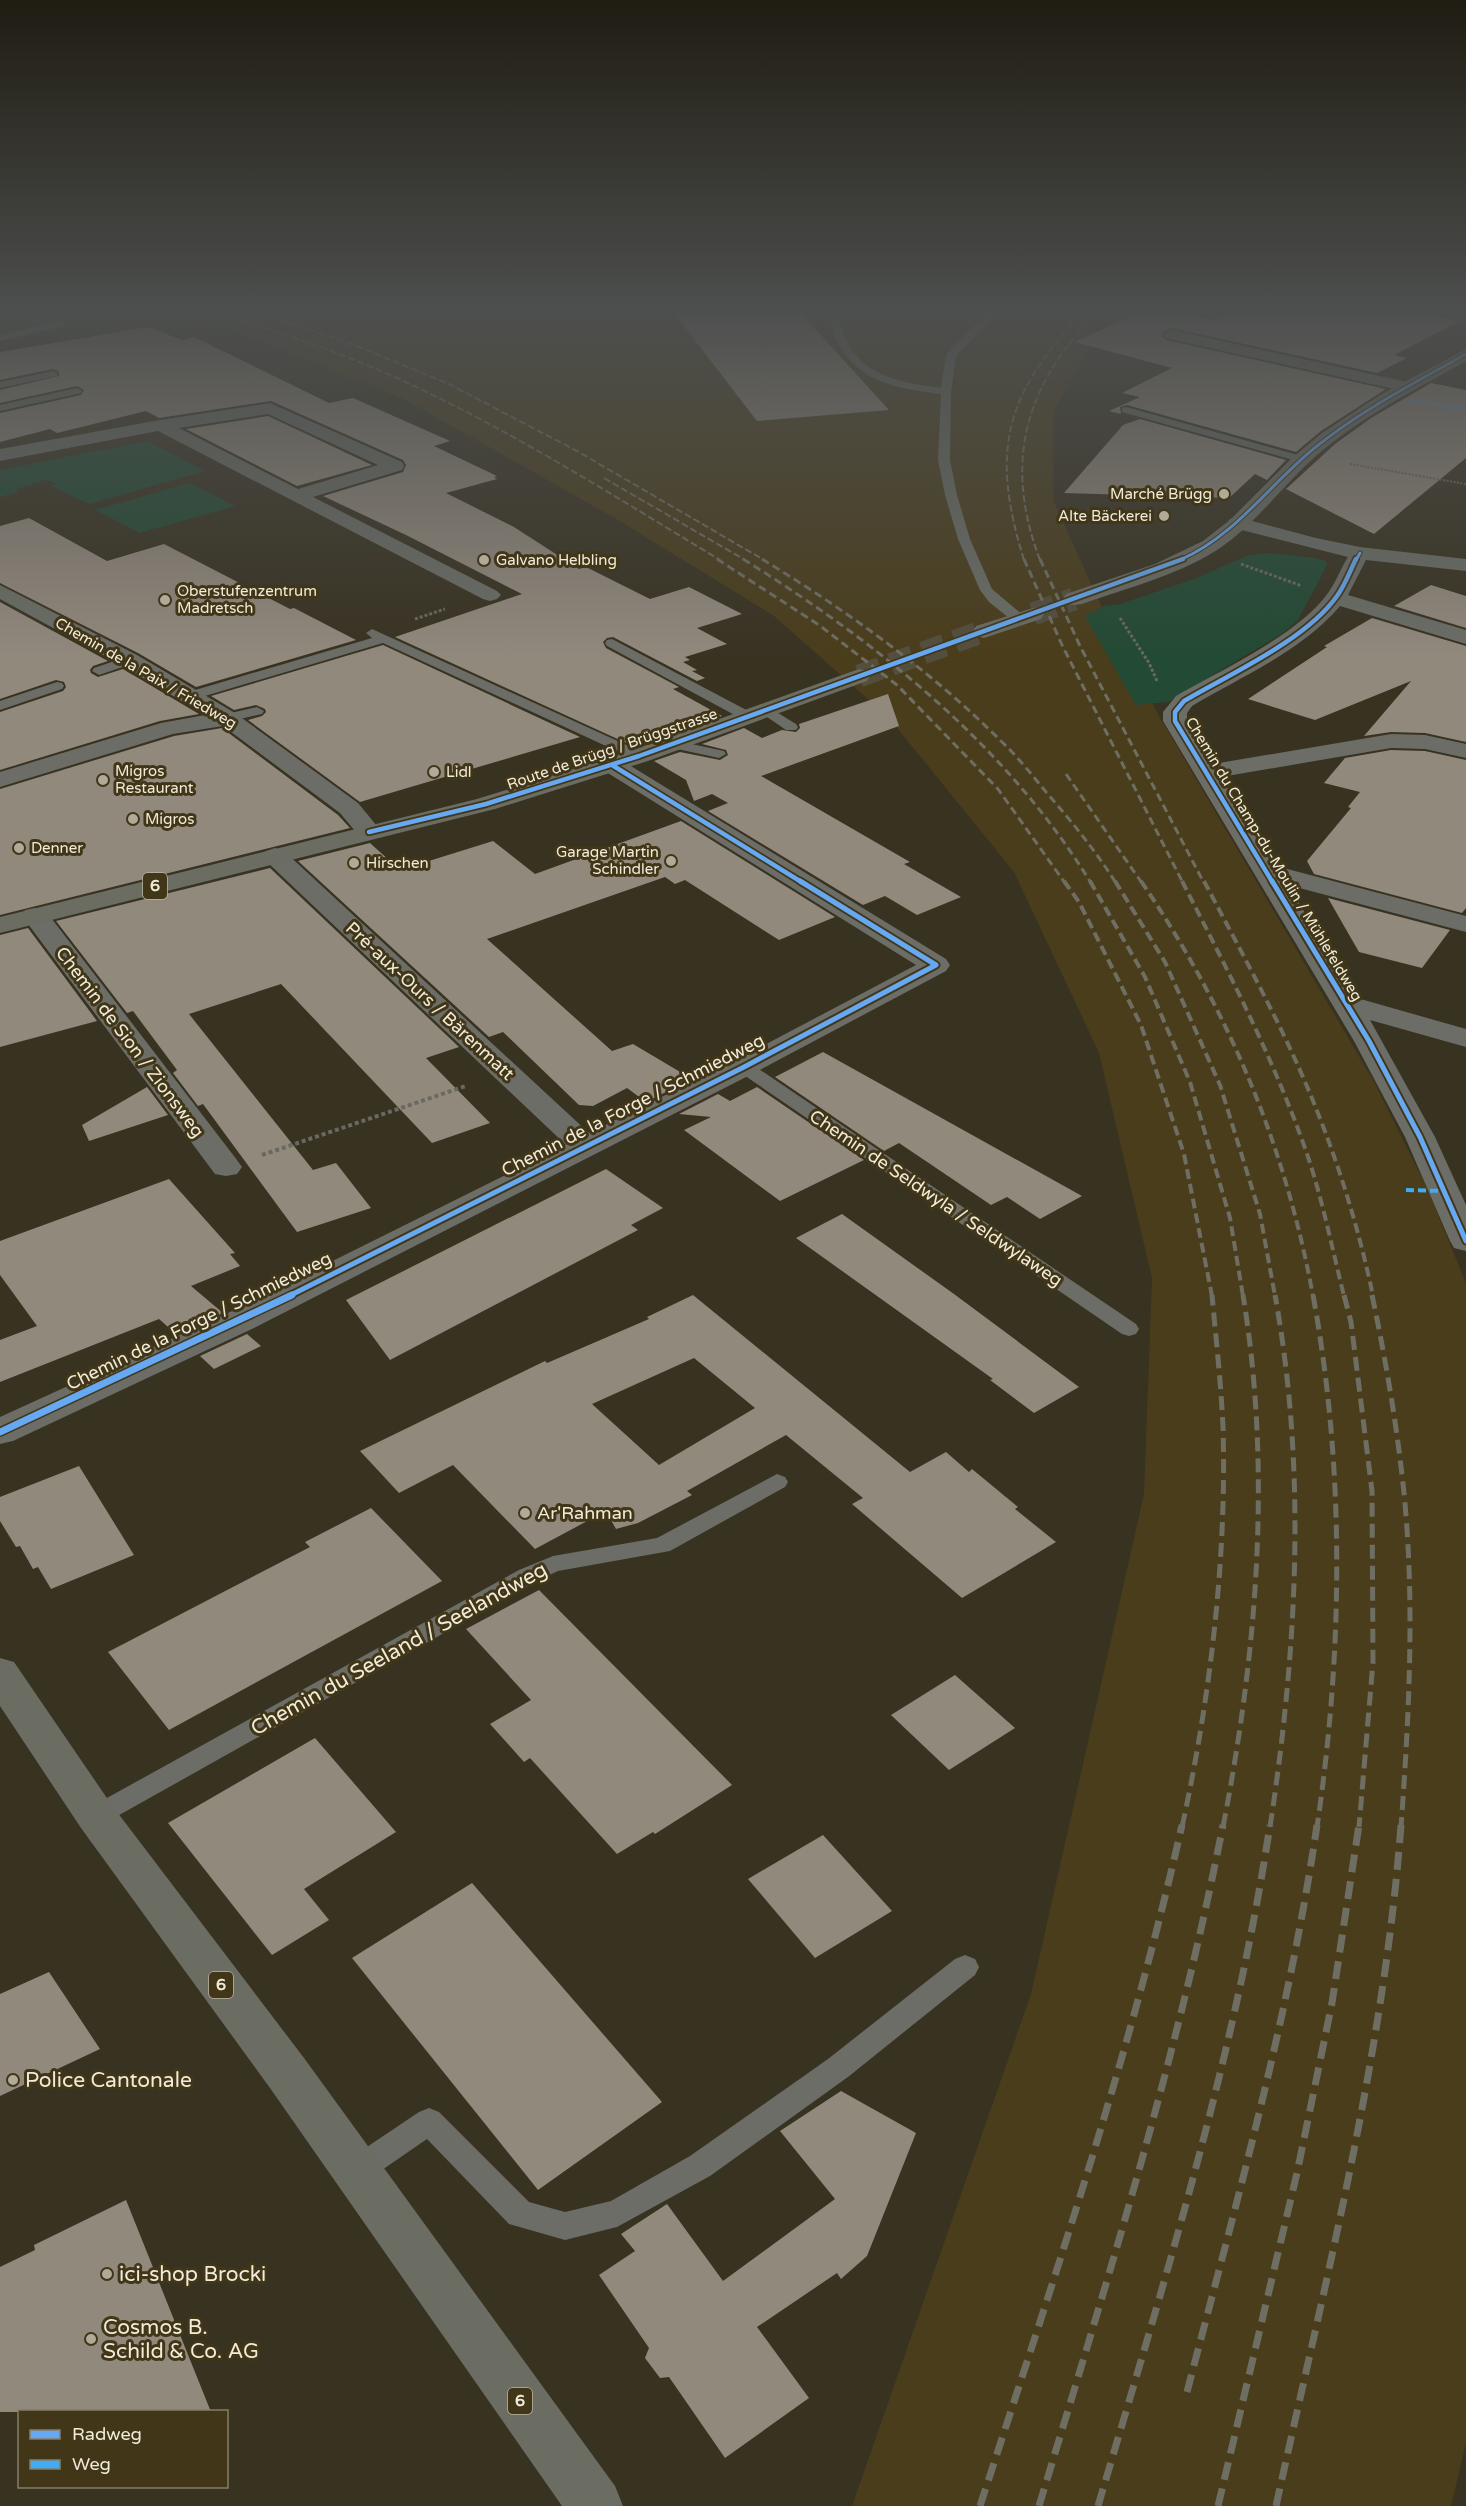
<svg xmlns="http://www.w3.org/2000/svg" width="1466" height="2506" font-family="'Varela Round',sans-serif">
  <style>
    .built { fill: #4a3d1b }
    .green { fill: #234a34 }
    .building { fill: #92897d; fill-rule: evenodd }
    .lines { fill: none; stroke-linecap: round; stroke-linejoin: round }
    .primary-tunnel { stroke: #544e3d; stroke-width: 23; stroke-dasharray: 23 11; stroke-linecap: butt }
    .path-far2 { stroke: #696961; stroke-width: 2; stroke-dasharray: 2 1.5; stroke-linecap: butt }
    .path-far1 { stroke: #696961; stroke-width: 3; stroke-dasharray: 3 2; stroke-linecap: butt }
    .path { stroke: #696961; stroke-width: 4; stroke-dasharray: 4 3; stroke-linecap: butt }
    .lane { fill: #6b6d66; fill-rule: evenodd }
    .street { fill: #6b6d66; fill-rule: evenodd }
    .primary { fill: #6b6c62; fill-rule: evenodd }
    .rail-far4 { stroke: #6f6e63; stroke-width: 2; stroke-dasharray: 7 3; stroke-linecap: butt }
    .rail-far3 { stroke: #6f6e63; stroke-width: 3; stroke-dasharray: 8 4.5; stroke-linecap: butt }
    .rail-far2 { stroke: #6f6e63; stroke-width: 4; stroke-dasharray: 10 5; stroke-linecap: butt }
    .rail-far1 { stroke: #6f6e63; stroke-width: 5; stroke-dasharray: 14 7; stroke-linecap: butt }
    .rail { stroke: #6f6e63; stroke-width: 7; stroke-dasharray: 18 9; stroke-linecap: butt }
    .quiet-far1 { stroke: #42abf6; stroke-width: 2; stroke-dasharray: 5 2; stroke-linecap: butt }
    .quiet { stroke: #42abf6; stroke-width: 4; stroke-dasharray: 8 4; stroke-linecap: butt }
    .cycleway-far3-casing { stroke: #413618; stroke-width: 5 }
    .cycleway-far2-casing { stroke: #413618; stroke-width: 8 }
    .cycleway-far1-casing { stroke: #413618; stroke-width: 9 }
    .cycleway-casing { stroke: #413618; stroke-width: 10 }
    .cycleway-far3 { stroke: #66a8f1; stroke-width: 3 }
    .cycleway-far2 { stroke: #66a8f1; stroke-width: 4.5 }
    .cycleway-far1 { stroke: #66a8f1; stroke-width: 5 }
    .cycleway { stroke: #66a8f1; stroke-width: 7 }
    .poi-dot { fill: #b0aa99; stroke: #413618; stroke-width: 2 }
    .labels { text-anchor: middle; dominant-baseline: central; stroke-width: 6; stroke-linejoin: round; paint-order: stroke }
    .far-poi-label { font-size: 15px; fill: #f1ebda; stroke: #413618; text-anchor: start }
    .far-street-label { font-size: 15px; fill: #f1ebda; stroke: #413618 }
    .shield { fill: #413618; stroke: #bcb5a0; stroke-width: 1.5 }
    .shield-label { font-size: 16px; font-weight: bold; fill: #f1ebda }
    .street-label { font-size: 18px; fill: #f1ebda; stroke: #413618 }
    .poi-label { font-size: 18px; fill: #f1ebda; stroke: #413618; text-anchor: start }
    .near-street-label { font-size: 21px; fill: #f1ebda; stroke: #413618 }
    .near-poi-label { font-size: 21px; fill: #f1ebda; stroke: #413618; text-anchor: start }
  </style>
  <rect width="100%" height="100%" fill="#383221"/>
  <path class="built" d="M142,308h980l-17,11 -51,92 -1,89 50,110 56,106 214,364 54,108 39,95v1160l-15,63h-599l179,-512 113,-500 8,-216 -53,-225 -85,-181 -125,-154 -115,-102 -156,-96 -212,-120 -173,-70z"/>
  <g class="green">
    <path d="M148,441l57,30 -116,33 -38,-18 6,-2 -11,-4 -30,9 3,3 -19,5v-27z"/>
    <path d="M190,483l45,23 -95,27 -45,-23z"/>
    <path d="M1270,553l46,5 10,3 1,4 -29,55 -15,13 -115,69 -32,3 -51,-89 19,-10 16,-2 74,-25 55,-24z"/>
  </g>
  <g class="building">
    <path d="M670,308h126l93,102 -132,11z"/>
    <path d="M1149,308h10l55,12 23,-12h161l62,13 -66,34 13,3 -30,15 -205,-45 -8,3 -2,5 4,4 220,49 -65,42 -25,21 -169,-47 -7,2 1,7 -12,-3 31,-14 -18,-4 50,-25 -97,-26z"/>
    <path d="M149,327l33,13 12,-3 135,66 24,-5 97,43 -16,5 63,30 -3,1 3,2 -51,14 68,34 65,42 7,-2 64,32 39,-12 53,27 -45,14 30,16 -42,13 5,3 -7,2 14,8 -5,1 13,7 -8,3 -84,-44 -6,1 -4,4 3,6 73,39 -6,2 49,27 -87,31 -240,-110 127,-43 -116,-59 -83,-39 80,-24 3,-7 -3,-5 -132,-59 -112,17 -13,-7 -89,22 -7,-4 -50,13v-29l81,-18 3,-5 -7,-4 -77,17v-13l59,-14v-5l-6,-2 -53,11v-28z"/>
    <path d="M1431,383l35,7v68l-92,76 -88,-45 49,-45 36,-26z"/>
    <path d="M268,416l104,49 -75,21 -111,-57z"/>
    <path d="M1140,419l146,41 -19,20 -12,-6 -26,24 -165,-5 59,-68z"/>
    <path d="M29,518l78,43 57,-17 126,65 4,-1 62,32 -160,47 -58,-34 -138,-70v-57z"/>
    <path d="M1431,585l35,11v32l-72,-22z"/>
    <path d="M0,602l108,59 -15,5 -3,4 1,3 7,4 25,-8 76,45 -39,7 -160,49v-58l63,-21 3,-4 -2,-5 -8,-2 -56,19z"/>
    <path d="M1372,618l94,28v96l-41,-9 -34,-1 -27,4 47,-55 -96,39 -67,-21 79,-52 -3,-1z"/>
    <path d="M383,645l197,92 -220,65 -112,-82 14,-4 4,-4 -1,-3 -9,-4 -22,5 -23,-14z"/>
    <path d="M888,694l11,32 -138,50 149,86 -6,2 57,33 -44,18 -32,-19 -22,9 -155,-94 20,-8 -16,-9 -18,7 -8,-21 -32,-19 26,-9 40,8 8,-5 -2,-5 -24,-6 42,-16 18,10 20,-8 14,2 4,-4 -1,-4z"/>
    <path d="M222,728l116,87 12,13 -350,87v-126l174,-53z"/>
    <path d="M1391,750l34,1 41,9v148l-4,5 -148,-39 -7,-13 44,-53 -3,-1 12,-15 -36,-9 21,-25z"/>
    <path d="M681,821l154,96 -56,23 -94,-60 -10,4 -10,-7 -178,62 125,112 21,-7 59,35 -46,23 -19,-14 -34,18 -14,-1 -76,-73 -14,5 -191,-176 72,-18 30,27 93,-29 42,33z"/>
    <path d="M270,868l189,179 -33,11 64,65 -58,20 -151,-159 -92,30 124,156 23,-7 35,45 -74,24 -94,-128 -5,2 -25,-33 4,-3 -44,-59 -6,2 -71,-92z"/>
    <path d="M1328,898l122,32 -28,38 -63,-16z"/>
    <path d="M28,928l69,93 -97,26v-112z"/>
    <path d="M823,1052l259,144 -42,23 -33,-22 -16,8 -92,-62 -15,8 -109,-74z"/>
    <path d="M147,1087l21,28 -79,26 -7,-16z"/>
    <path d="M757,1087l107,73 -84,41 -96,-71 27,-13 -32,-3 39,-20 12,7z"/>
    <path d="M606,1169l57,39 -32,17 7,5 -248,130 -44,-60z"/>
    <path d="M169,1179l66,74 -5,1 10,12 -49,20 32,27 -47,21 -17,-15 -159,63v-42l37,-14 -37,-51v-34z"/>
    <path d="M842,1214l112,80 125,93 -45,26 -44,-33 3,-1 -197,-141z"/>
    <path d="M693,1295l217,177 36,-20 23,20 3,-3 46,38 -3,2 41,33 -94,56 -110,-94 11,-6 -77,-63 -99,56 5,4 -54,28 -22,6 -10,-18 -71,38 -82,-84 -54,28 -39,-42 185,-90 2,2 102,-44 -2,-2zM694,1358l61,50 -96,57 -67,-61z"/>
    <path d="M247,1334l14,12 -47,23 -14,-13z"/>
    <path d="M79,1466l55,89 -83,34 -13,-22 -5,2 -13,-23 -4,1 -16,-26v-24z"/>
    <path d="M371,1508l71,73 -273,149 -61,-78 202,-105 -5,-5z"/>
    <path d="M539,1590l193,195 -77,49 -2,-2 -36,22 -87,-96 -6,4 -34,-38 41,-24 -65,-71z"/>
    <path d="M955,1675l60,53 -66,42 -58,-55z"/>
    <path d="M315,1738l81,94 -92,57 25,31 -57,35 -104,-132z"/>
    <path d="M823,1835l69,76 -77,47 -67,-79z"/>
    <path d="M472,1883l190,219 -124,88 -186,-232z"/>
    <path d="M49,1972l51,77 -100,47v-102z"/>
    <path d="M841,2091l75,42 -49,123 -26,23 -4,-6 -80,54 52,71 -84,60 -56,-81 -9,1 -15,-20 4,-10 -50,-73 36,-24 -14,-17 46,-30 56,77 112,-82 -55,-68z"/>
    <path d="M126,2200l85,212h-211v-145l35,-17 -1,-5z"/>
  </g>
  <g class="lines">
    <g class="primary-tunnel">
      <path d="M1033,614l41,-15"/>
      <path d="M859,676l125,-45"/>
    </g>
    <g class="path-far2">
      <path d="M867,309l77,11"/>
      <path d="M1350,464l116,20"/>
    </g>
    <g class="path-far1">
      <path d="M1241,564l61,22"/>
      <path d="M1120,618l29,45 8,18"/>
      <path d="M415,619l30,-10"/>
    </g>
    <path class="path" d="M262,1155l204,-69"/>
    <g class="lane">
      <path d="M825,308h10c5,12 7,25 13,36 19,34 58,39 93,44l5,-33 45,-47h11l-46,48 -5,36 -1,68 7,35 13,44 22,50 32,27 1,3 -1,3h-10l-25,-20 -9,-12 -22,-51 -13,-44 -7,-35 3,-66c-41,-5 -82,-11 -103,-51 -6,-11 -7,-24 -13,-35z"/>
      <path d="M61,321l3,1v4l-64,15v-6z"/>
      <path d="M53,371l4,1v4l-57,12v-6z"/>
      <path d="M77,388l5,3 -1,2 -81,18v-6z"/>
      <path d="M1126,407l179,50 2,2 -6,3 -4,-1 -175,-49v-4z"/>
      <path d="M372,629l272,124 2,3 -7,4 -5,-1 -251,-116 -188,56h-10l-2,-3 2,-3 187,-55 -6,-5z"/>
      <path d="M612,639l140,74 2,3 -2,3h-10l-135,-73 -2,-3 2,-3z"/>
      <path d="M129,656l5,1 2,3 -2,3 -35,12 -7,-4 2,-3z"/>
      <path d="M57,682l5,1 2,3 -2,3 -62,21v-9z"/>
      <path d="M765,705l31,19 2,3 -2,3h-10l-26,-18 -2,-3 2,-3z"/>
      <path d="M257,707l7,4 -2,3 -35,8 -7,-4 2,-3z"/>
      <path d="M673,740l51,11 2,3 -7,4 -51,-11 -2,-3 2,-3z"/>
      <path d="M744,1062l6,1 386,261 3,5 -3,5 -7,2 -7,-2 -384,-263 -3,-4 3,-4z"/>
      <path d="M777,1474l8,3 3,5 -3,5 -115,64 -112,20 -23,11 -430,241 -9,3 -9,-3 -4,-7 4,-7 432,-239 34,-14 104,-18z"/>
      <path d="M965,1955l10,4 4,8 -4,8 -127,102 -138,99 -93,51 -52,13 -56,-16 -82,-85 -61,42 -10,4 -10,-4 -5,-10 5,-10 73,-49 10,-4 10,4 90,90 36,10 46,-11 79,-45 138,-97 127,-100z"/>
    </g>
    <g class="street">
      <path d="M1172,330l235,52 6,1 3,4 -3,4 -6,1 -241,-54 -2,-3 2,-3z"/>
      <path d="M270,403l132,59 2,4 -2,4 -89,27 184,94 4,4 -4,4 -7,2 -7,-2 -325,-168 -158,30v-12l160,-29zM268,414l110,51 -80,24 -119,-61z"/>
      <path d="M1237,517l79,21 44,9 106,12v12l-100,-11 -18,35 118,35v14l-126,-38c-38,45 -98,70 -148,100l-5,7v8l26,43 178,-30 34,1 41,9v14l-41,-9 -34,-1 -170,29 55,89 190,50v16l-178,-47 69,113 109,31v18l-96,-27 65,117 31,68v46l-12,-3 -4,-7 -45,-104 -51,-96 -191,-320v-9l13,-16c45,-26 122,-61 152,-103 8,-11 13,-25 20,-36l-118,-30 -3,-4 3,-4z"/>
      <path d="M0,585l137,70 98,58 123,90 24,29 -4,5 -9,3 -9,-3 -20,-24 -117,-87 -50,8 -173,53v-15l161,-49 44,-8 -84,-50 -121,-66z"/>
      <path d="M612,758l9,2 325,199 4,6 -4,6 -192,102 -500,255 -241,113 -13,3v-27l230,-105 336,-167 -300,-284 -4,-5 4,-5 9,-3 9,3 305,282 145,-72 182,-96 -313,-195 -3,-5 3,-5z"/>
      <path d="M35,908l10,2 192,250 5,7 -5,7 -11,2 -11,-2 -193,-258 3,-6z"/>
    </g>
    <g class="primary">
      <path d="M1466,349v12c-51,29 -105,56 -150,95 -34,30 -61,69 -99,94 -41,26 -90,38 -135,54l-8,1 -8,-1 -3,-5 3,-5 89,-30 48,-23 27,-21 62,-62 30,-25 58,-38z"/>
      <path d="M1033,608l8,1 3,5 -3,5 -57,19 -8,-2 -3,-5 3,-5z"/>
      <path d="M859,669l8,2 3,5 -3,5 -219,80 -153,48 -495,124v-16l477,-118 153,-48z"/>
      <path d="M0,1658l14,4 97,142 193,254 311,428 8,20h-61l-292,-418 -189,-260 -81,-122z"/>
    </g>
    <g class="rail-far4">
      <path d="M196,308c66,18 131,39 194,67 115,51 222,120 330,185"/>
      <path d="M242,308l105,34 102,42 128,67 187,109"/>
      <path d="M604,478l141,82"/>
      <path d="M1024,560c-35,-113 -18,-167 63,-252"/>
      <path d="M1040,560c-38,-100 -14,-179 62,-252"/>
    </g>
    <g class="rail-far3">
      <path d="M717,559l102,66 78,60 101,104 67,94"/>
      <path d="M743,559c135,84 263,186 348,324"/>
      <path d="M762,559c85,52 168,111 239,182 17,16 31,34 45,51 26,30 49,58 70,91"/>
      <path d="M1024,559l38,86 121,238"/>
      <path d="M1040,559l40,87 124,237"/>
      <path d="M1066,774l76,109"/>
    </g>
    <g class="rail-far2">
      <path d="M1064,881l15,21 62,123 43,129 28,142"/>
      <path d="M1090,881l55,96 45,105 40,136 13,78"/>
      <path d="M1115,881l50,81 55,123 40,129 15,82"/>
      <path d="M1141,881c87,128 144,263 172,415"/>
      <path d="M1182,881c45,88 91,176 124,270 16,46 26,97 38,145"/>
      <path d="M1204,881c35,67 72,133 102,203 29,68 52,140 67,212"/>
    </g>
    <g class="rail-far1">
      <path d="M1313,1295c32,174 30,356 4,532"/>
      <path d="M1344,1295l7,27 21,169 1,171 -14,165"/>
      <path d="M1372,1295c14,66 25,131 32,198 11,111 5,223 -3,334"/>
      <path d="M1182,1827c28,-128 45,-269 41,-400 -2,-44 -7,-88 -11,-132"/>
      <path d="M1223,1827c34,-175 49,-356 20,-532"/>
      <path d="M1270,1827c27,-177 37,-356 5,-532"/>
    </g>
    <g class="rail">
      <path d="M1187,2392c49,-188 102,-375 130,-567"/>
      <path d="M980,2506c73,-225 150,-450 202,-681"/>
      <path d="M1039,2506c68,-225 139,-450 184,-681"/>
      <path d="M1098,2506c66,-224 137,-449 172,-681"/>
      <path d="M1218,2506l79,-333 35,-170 27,-178"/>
      <path d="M1276,2506c49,-224 108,-452 125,-681"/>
    </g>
    <path class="quiet-far1" d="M1411,400l55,10"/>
    <path class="quiet" d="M1406,1190l38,1"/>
    <g class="cycleway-far3-casing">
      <g id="cycleway-far3">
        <path d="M1180,560c57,-25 89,-76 137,-114 46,-37 98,-63 149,-92"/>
        <path d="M1356,560l4,-7"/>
      </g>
    </g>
    <g class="cycleway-far2-casing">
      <g id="cycleway-far2">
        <path d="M612,765l191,118"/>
        <path d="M369,832l117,-28 153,-48 544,-197"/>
        <path d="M1273,883l-98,-162v-9l9,-11c46,-27 122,-61 153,-105 8,-11 13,-25 19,-37"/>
      </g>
    </g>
    <g class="cycleway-far1-casing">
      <g id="cycleway-far1">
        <path d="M1272,881l97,160 51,96 46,104"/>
        <path d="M289,1296l455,-229 192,-102 -136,-84"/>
      </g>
    </g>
    <g class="cycleway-casing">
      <path id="cycleway" d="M0,1432l292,-137"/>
    </g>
    <use href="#cycleway-far3" class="cycleway-far3"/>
    <use href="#cycleway-far2" class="cycleway-far2"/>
    <use href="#cycleway-far1" class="cycleway-far1"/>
    <use href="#cycleway" class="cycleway"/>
  </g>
  <linearGradient id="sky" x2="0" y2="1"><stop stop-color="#1f1c12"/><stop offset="0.47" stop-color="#4d4f4e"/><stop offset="1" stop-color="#4d4f4e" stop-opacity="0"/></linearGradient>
  <rect width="1466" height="659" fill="url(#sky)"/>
  <g class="poi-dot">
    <circle cx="1224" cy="494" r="6"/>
    <circle cx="1164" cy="516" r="6"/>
    <circle cx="484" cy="560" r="6"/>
    <circle cx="165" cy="600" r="6"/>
    <circle cx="434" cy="772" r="6"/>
    <circle cx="103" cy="780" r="6"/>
    <circle cx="133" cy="819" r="6"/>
    <circle cx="19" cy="848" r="6"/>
    <circle cx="671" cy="861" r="6"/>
    <circle cx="354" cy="863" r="6"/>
    <circle cx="525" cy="1513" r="6"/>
    <circle cx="13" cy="2080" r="6"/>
    <circle cx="107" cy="2274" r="6"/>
    <circle cx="91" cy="2339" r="6"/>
  </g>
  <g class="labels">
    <g class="far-poi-label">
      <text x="1212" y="494" text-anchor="end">Marché Brügg</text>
      <text x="1152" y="516" text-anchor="end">Alte Bäckerei</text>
      <text x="496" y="560">Galvano Helbling</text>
      <text x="177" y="591">Oberstufenzentrum<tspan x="177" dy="17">Madretsch</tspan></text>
      <text x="115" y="771">Migros<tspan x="115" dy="17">Restaurant</tspan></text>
      <text x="446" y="772">Lidl</text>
      <text x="145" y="819">Migros</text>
      <text x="31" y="848">Denner</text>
      <text x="659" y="852" text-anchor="end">Garage Martin<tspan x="659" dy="17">Schindler</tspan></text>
      <text x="366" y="863">Hirschen</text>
    </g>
    <g class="far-street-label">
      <text transform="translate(146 673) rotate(30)">Chemin de la Paix / Friedweg</text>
      <text transform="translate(612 749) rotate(-19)">Route de Brügg / Brüggstrasse</text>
      <text transform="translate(1274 859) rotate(59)">Chemin du Champ-du-Moulin / Mühlefeldweg</text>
    </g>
    <g class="shield">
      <rect x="143" y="873" width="24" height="26" rx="4.5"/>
      <rect x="209" y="1972" width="24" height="26" rx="4.5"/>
      <rect x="508" y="2388" width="24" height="26" rx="4.5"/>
    </g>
    <g class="shield-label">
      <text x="155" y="886">6</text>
      <text x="221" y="1985">6</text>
      <text x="520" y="2401">6</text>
    </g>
    <g class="street-label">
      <text transform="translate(430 1001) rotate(43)">Pré-aux-Ours / Bärenmatt</text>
      <text transform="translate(130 1042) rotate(53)">Chemin de Sion / Zionsweg</text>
      <text transform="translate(633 1105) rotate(-27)">Chemin de la Forge / Schmiedweg</text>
      <text transform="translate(936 1198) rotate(34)">Chemin de Seldwyla / Seldwylaweg</text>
      <text transform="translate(199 1321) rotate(-26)">Chemin de la Forge / Schmiedweg</text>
    </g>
    <g class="poi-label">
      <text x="537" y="1513">Ar'Rahman</text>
    </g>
    <g class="near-street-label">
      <text transform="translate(399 1649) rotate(-29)">Chemin du Seeland / Seelandweg</text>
    </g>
    <g class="near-poi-label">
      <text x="25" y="2080">Police Cantonale</text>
      <text x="119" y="2274">ici-shop Brocki</text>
      <text x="103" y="2327">Cosmos B.<tspan x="103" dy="24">Schild &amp; Co. AG</tspan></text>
    </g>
  </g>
  <rect x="18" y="2410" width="210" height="78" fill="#413618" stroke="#877e66" stroke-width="1.5"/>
  <rect x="30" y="2430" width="30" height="9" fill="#66a8f1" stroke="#877e66" stroke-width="1.5"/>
  <text x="72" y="2440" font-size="18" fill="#f1ebda">Radweg</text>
  <rect x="30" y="2460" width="30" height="9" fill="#42abf6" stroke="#877e66" stroke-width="1.5"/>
  <text x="72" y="2470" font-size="18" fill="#f1ebda">Weg</text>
</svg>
